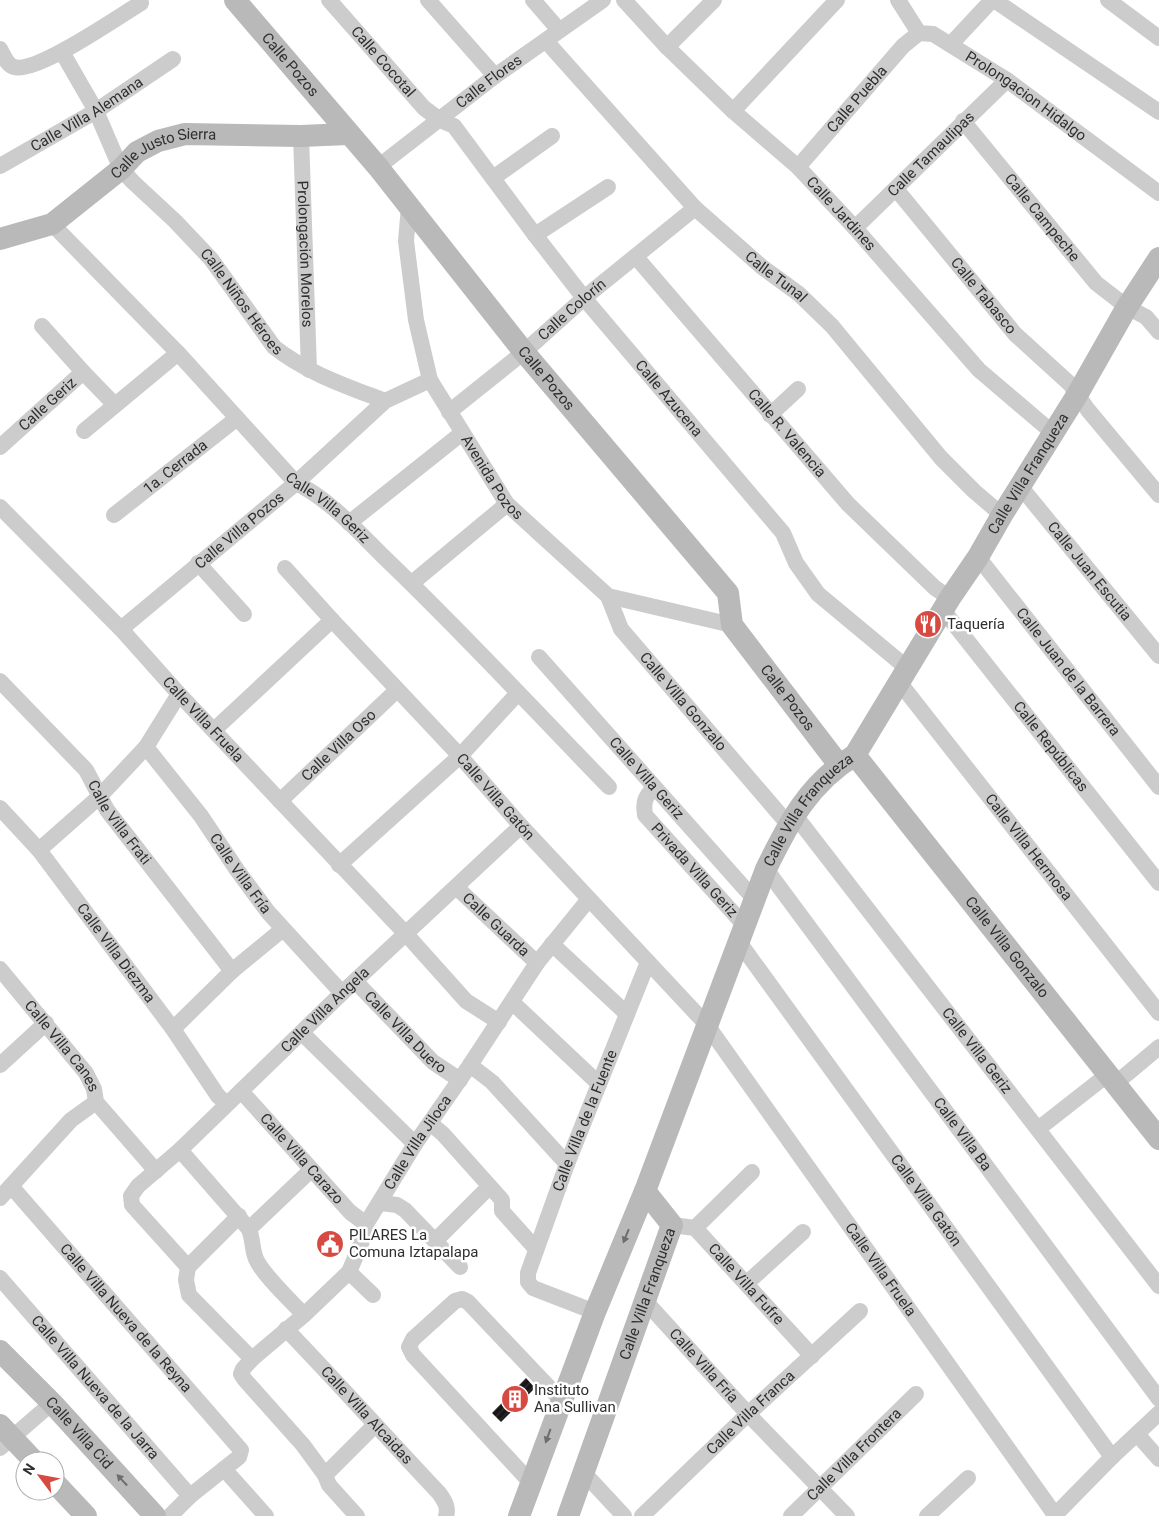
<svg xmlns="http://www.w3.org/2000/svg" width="1159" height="1516" font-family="Roboto,sans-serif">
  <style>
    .building { fill: url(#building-hatch) }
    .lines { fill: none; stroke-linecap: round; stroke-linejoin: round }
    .street { stroke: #ccc; stroke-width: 16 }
    .secondary { stroke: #b9b9b9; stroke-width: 22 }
    .oneway { fill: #6d6d6d }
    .labels { text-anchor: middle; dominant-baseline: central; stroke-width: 5; stroke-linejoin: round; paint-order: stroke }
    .street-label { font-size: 15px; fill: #2f2f2f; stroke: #fff }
    .poi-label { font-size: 15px; fill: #2f2f2f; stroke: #fff; text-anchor: start }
  </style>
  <defs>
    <pattern id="building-hatch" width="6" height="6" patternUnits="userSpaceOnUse" patternTransform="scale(1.25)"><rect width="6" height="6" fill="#161616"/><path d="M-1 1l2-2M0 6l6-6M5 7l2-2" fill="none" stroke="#303030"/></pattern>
  </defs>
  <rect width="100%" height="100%" fill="#fff"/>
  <path class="building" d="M526,1378l9,10 -34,34 -9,-9z"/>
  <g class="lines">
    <g class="street">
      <path id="s1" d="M329,0l95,108 16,12 14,6 81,109 49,63 199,235 13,30 22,31 89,74"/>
      <path d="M428,0l67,76"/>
      <path d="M533,0l26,30"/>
      <path id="s2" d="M624,0l43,47 66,64 65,56 57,61 124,142 74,63"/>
      <path id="s3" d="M898,0l21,33 14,1 74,46 152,113"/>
      <path d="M994,0l165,112"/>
      <path d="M1108,0l51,38"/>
      <path id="s4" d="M546,41l149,167 67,59 37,27 33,32 109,132 33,33 28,24"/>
      <path d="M951,44l41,-44"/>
      <path d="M667,47l47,-47"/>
      <path d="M0,49c4,7 7,16 14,18 23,7 105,-51 127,-64"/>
      <path id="s5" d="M62,52l34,59 25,58 12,13 42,39 36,38 63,88c33,26 72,39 111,54"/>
      <path d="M733,111l104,-111"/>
      <path id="s6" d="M963,121l133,162 31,24 19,10 13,15"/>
      <path id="s7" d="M301,136l8,234"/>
      <path id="s8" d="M0,166l96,-55 77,-52"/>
      <path id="s9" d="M378,167l117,-91 108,-76"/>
      <path id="s10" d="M798,167l105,-121 16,-13"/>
      <path d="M493,178l59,-42"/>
      <path id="s11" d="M896,189l119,145 55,50 18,26 71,85"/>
      <path id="s12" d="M409,206l-3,35 10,79 14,60 77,124 101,92 124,29"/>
      <path id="s13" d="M52,224l126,129 118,130c35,17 64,51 92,78 76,73 148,151 221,226"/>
      <path id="s14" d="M855,228l152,-148"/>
      <path d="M535,235l73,-48"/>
      <path id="s15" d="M636,257l212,247 87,84 15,10"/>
      <path d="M42,326l41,46"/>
      <path id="s16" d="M449,412l75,-60 60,-54 111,-90"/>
      <path d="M770,415l28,-26"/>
      <path d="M84,431l94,-78"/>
      <path id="s17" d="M0,447l83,-75 32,33"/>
      <path id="s18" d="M1020,486l139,170"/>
      <path id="s19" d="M0,507l121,122 58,65 227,240 60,67 33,21"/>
      <path id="s20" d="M114,515l122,-96"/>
      <path d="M349,523l113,-90"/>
      <path id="s21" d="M978,557l181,230"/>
      <path d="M198,563l46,51"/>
      <path id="s22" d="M285,568l47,52 128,136 61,70 186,199 348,490"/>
      <path d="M412,583l95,-79"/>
      <path id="s23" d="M608,596l13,33 167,195"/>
      <path id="s24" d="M943,610l216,273"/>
      <path id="s25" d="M121,629l175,-146 89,-82 45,-21"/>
      <path id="s26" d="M539,657l216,243"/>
      <path id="s27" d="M0,681l86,89 21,40 125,161"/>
      <path id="s28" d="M899,682l260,331"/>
      <path d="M214,730l118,-110"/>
      <path id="s29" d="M146,747l55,69 36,54 31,42 74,81"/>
      <path id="s30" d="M654,787c-9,10 -11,15 -9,28l100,111"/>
      <path id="s31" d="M280,801l117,-111"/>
      <path id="s32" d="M0,808l39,42 134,179 45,67 9,8"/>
      <path id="s33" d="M794,814l365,472"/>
      <path d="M39,850l60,-53 47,-50 33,-53"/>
      <path d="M339,865l121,-109 58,-63"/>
      <path id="s34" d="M766,869l393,530"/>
      <path id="s35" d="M456,887l81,76"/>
      <path id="s36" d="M739,942l373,515"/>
      <path d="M552,944l75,70"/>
      <path id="s37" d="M0,969l86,104 8,16 2,13 60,69"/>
      <path id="s38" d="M355,981l78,81 27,18"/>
      <path d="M512,1002l87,82"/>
      <path d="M173,1029l59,-58 51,-42"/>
      <path d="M302,1033l113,111"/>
      <path d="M0,1065l46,-42"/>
      <path d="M470,1065l22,17 75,82"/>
      <path d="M1115,1084l44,-37"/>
      <path id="s39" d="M241,1091l109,121 16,12"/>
      <path d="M430,1123l13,11 59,66v11l34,38"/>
      <path d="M1038,1129l69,-54"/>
      <path d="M180,1150l69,79c4,10 3,21 7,30 7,16 35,42 48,56"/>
      <path id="s40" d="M11,1186l230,264 -2,7 -49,39 -20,20"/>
      <path d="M0,1198l71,-78 25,-18"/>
      <path d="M381,1203l16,2 8,5 55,57"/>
      <path id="s41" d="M672,1225l23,3 117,128"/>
      <path d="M695,1228l57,-56"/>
      <path d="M249,1229l62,-59"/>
      <path d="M435,1241l54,-54"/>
      <path d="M188,1267l51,-51"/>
      <path d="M349,1272l24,23"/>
      <path id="s42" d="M0,1278l190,218"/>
      <path d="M747,1283l56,-51"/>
      <path id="s43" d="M646,1302l102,112 99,102"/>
      <path id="s44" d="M595,1312l-62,-24 -5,-6v-9l39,-109 81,-202"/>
      <path id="s45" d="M286,1329c52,54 102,110 153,164 5,7 10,14 7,23"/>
      <path id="s46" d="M252,1359l-63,-64 -3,-15 2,-13 -56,-62 -1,-9 7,-10 42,-36 162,-157 179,-167"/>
      <path d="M1137,1434l22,25"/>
      <path d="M0,1448l52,-45"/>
      <path d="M224,1469l42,47"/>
      <path d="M584,1473l40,43"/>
      <path d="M325,1475l50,-50"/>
      <path d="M531,1483l-118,-128 -4,-8 4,-8 42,-38 7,-2 6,3 93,98"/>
      <path id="s47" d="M357,1516l-28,-31 -4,-10 -22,-30 -58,-65 -4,-6 2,-5 9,-10 52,-44 45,-43 12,-28 5,-20 49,-80 55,-79 67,-102 52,-64"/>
      <path id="s48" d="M642,1516l106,-102 112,-103"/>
      <path id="s49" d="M791,1516l125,-122"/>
      <path d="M927,1516l41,-38"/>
      <path d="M1054,1516l58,-59 47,-44"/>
    </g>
    <g class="secondary">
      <path id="s50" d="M235,0l143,167 146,185 204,241 4,32 107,140"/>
      <path id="s51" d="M0,239l52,-15 69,-55 16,-17 21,-11 27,-7 116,2 47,-2"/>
      <path id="s52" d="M855,755l304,384"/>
      <path id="s53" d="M0,1351l52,52 103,113"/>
      <path d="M0,1425l34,36"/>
      <path d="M55,1483l31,33"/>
      <path id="s54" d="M519,1516l76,-204 50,-121 121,-322c23,-47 43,-86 89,-114l95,-157 28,-41 24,-42 75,-120 50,-88 32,-49"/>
      <path id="s55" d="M568,1516l104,-291 -27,-34"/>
    </g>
  </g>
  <defs><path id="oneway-solid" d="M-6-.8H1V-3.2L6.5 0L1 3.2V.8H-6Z" transform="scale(1.25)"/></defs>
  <g class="oneway">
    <use href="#oneway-solid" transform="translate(626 1236) rotate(112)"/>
    <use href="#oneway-solid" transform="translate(548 1436) rotate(110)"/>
    <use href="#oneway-solid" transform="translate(122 1480) rotate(-133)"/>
  </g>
  <defs>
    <g id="restaurant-disc" transform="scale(1.4375)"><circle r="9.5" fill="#d64a42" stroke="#fff"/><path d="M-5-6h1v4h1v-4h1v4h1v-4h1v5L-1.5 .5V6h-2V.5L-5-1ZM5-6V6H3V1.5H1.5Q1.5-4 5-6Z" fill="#fff"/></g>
    <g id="civic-disc" transform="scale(1.4375)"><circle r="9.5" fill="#d64a42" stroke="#fff"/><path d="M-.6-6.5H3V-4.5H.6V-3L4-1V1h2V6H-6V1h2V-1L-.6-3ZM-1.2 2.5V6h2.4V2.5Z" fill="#fff"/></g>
    <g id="building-disc" transform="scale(1.4375)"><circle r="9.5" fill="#d64a42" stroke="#fff"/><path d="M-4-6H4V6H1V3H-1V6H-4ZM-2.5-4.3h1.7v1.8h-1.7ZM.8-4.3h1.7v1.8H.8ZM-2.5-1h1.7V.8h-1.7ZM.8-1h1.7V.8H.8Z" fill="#fff"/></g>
  </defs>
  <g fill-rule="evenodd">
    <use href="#restaurant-disc" x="928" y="624"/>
    <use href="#civic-disc" x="330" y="1244"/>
    <use href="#building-disc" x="515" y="1399"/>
  </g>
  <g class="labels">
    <g class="street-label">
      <text stroke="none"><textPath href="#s1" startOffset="82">Calle Cocotal</textPath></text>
      <text stroke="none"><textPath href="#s50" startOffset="85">Calle Pozos</textPath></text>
      <text stroke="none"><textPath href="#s9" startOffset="140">Calle Flores</textPath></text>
      <text stroke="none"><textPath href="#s3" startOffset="165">Prolongacion Hidalgo</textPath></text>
      <text stroke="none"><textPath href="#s10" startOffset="90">Calle Puebla</textPath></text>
      <text stroke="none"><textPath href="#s8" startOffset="101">Calle Villa Alemana</textPath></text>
      <text stroke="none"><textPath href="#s14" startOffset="106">Calle Tamaulipas</textPath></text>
      <text stroke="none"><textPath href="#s51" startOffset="190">Calle Justo Sierra</textPath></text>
      <text stroke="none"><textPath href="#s2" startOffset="305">Calle Jardines</textPath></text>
      <text stroke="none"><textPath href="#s6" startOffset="125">Calle Campeche</textPath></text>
      <text stroke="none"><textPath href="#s7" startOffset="118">Prolongación Morelos</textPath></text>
      <text stroke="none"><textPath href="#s4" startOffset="330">Calle Tunal</textPath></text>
      <text stroke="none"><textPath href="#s11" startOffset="138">Calle Tabasco</textPath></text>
      <text stroke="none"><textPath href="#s5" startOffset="311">Calle Niños Héroes</textPath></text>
      <text stroke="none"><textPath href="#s16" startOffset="160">Calle Colorín</textPath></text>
      <text stroke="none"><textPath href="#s50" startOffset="490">Calle Pozos</textPath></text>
      <text stroke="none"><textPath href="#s1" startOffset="526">Calle Azucena</textPath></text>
      <text stroke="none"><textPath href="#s17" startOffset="64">Calle Geriz</textPath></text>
      <text stroke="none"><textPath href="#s15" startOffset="232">Calle R. Valencia</textPath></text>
      <text stroke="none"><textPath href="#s20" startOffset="78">1a. Cerrada</textPath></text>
      <text stroke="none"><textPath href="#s54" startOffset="1170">Calle Villa Franqueza</textPath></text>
      <text stroke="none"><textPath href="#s12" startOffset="292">Avenida Pozos</textPath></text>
      <text stroke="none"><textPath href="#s13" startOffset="396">Calle Villa Geriz</textPath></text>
      <text stroke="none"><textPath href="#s25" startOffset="154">Calle Villa Pozos</textPath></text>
      <text stroke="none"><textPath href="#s18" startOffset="110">Calle Juan Escutia</textPath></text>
      <text stroke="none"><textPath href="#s21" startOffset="146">Calle Juan de la Barrera</textPath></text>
      <text stroke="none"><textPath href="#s50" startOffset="895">Calle Pozos</textPath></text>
      <text stroke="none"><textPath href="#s23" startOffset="131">Calle Villa Gonzalo</textPath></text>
      <text stroke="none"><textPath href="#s19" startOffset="294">Calle Villa Fruela</textPath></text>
      <text stroke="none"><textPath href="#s31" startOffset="81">Calle Villa Oso</textPath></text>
      <text stroke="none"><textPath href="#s24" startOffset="174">Calle Repúblicas</textPath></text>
      <text stroke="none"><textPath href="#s26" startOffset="162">Calle Villa Geriz</textPath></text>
      <text stroke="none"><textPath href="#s22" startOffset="311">Calle Villa Gatón</textPath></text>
      <text stroke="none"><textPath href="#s54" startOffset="766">Calle Villa Franqueza</textPath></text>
      <text stroke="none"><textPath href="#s27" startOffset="186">Calle Villa Frati</textPath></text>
      <text stroke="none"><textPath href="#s28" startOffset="210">Calle Villa Hermosa</textPath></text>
      <text stroke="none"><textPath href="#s30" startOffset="105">Privada Villa Geriz</textPath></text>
      <text stroke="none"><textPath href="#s29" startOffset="158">Calle Villa Fría</textPath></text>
      <text stroke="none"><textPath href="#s35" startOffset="55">Calle Guarda</textPath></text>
      <text stroke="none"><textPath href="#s52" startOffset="245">Calle Villa Gonzalo</textPath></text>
      <text stroke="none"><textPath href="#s32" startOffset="186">Calle Villa Diezma</textPath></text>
      <text stroke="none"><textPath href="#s46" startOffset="480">Calle Villa Angela</textPath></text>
      <text stroke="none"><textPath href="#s38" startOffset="72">Calle Villa Duero</textPath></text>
      <text stroke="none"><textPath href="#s37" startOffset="99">Calle Villa Canes</textPath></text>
      <text stroke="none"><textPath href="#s33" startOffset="299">Calle Villa Geriz</textPath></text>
      <text stroke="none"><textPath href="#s44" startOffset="246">Calle Villa de la Fuente</textPath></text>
      <text stroke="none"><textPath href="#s34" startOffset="330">Calle Villa Ba</textPath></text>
      <text stroke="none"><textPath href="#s47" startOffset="481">Calle Villa Jiloca</textPath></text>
      <text stroke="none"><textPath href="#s39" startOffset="91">Calle Villa Carazo</textPath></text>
      <text stroke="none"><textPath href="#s36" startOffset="319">Calle Villa Gatón</textPath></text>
      <text stroke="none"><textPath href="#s22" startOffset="922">Calle Villa Fruela</textPath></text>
      <text stroke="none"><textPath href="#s41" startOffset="99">Calle Villa Fufre</textPath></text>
      <text stroke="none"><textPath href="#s55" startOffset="236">Calle Villa Franqueza</textPath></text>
      <text stroke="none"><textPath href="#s40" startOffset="175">Calle Villa Nueva de la Reyna</textPath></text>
      <text stroke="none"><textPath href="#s43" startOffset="86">Calle Villa Fría</textPath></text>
      <text stroke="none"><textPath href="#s42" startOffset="145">Calle Villa Nueva de la Jarra</textPath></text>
      <text stroke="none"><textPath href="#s48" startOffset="150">Calle Villa Franca</textPath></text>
      <text stroke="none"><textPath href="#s45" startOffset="118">Calle Villa Alcaidas</textPath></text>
      <text stroke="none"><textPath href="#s53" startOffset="114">Calle Villa Cid</textPath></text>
      <text stroke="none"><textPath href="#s49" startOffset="88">Calle Villa Frontera</textPath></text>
    </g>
    <g class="poi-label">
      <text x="947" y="624">Taquería</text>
      <text x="349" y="1235">PILARES La<tspan x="349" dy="17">Comuna Iztapalapa</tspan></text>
      <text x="534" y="1390">Instituto<tspan x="534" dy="17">Ana Sullivan</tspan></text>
    </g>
  </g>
  <g transform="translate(40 1476) rotate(302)"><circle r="24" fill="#ffffff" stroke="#acacac"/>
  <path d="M0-4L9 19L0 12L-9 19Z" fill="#d64a42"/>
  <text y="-8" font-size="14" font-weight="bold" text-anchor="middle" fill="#2f2f2f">N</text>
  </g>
</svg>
